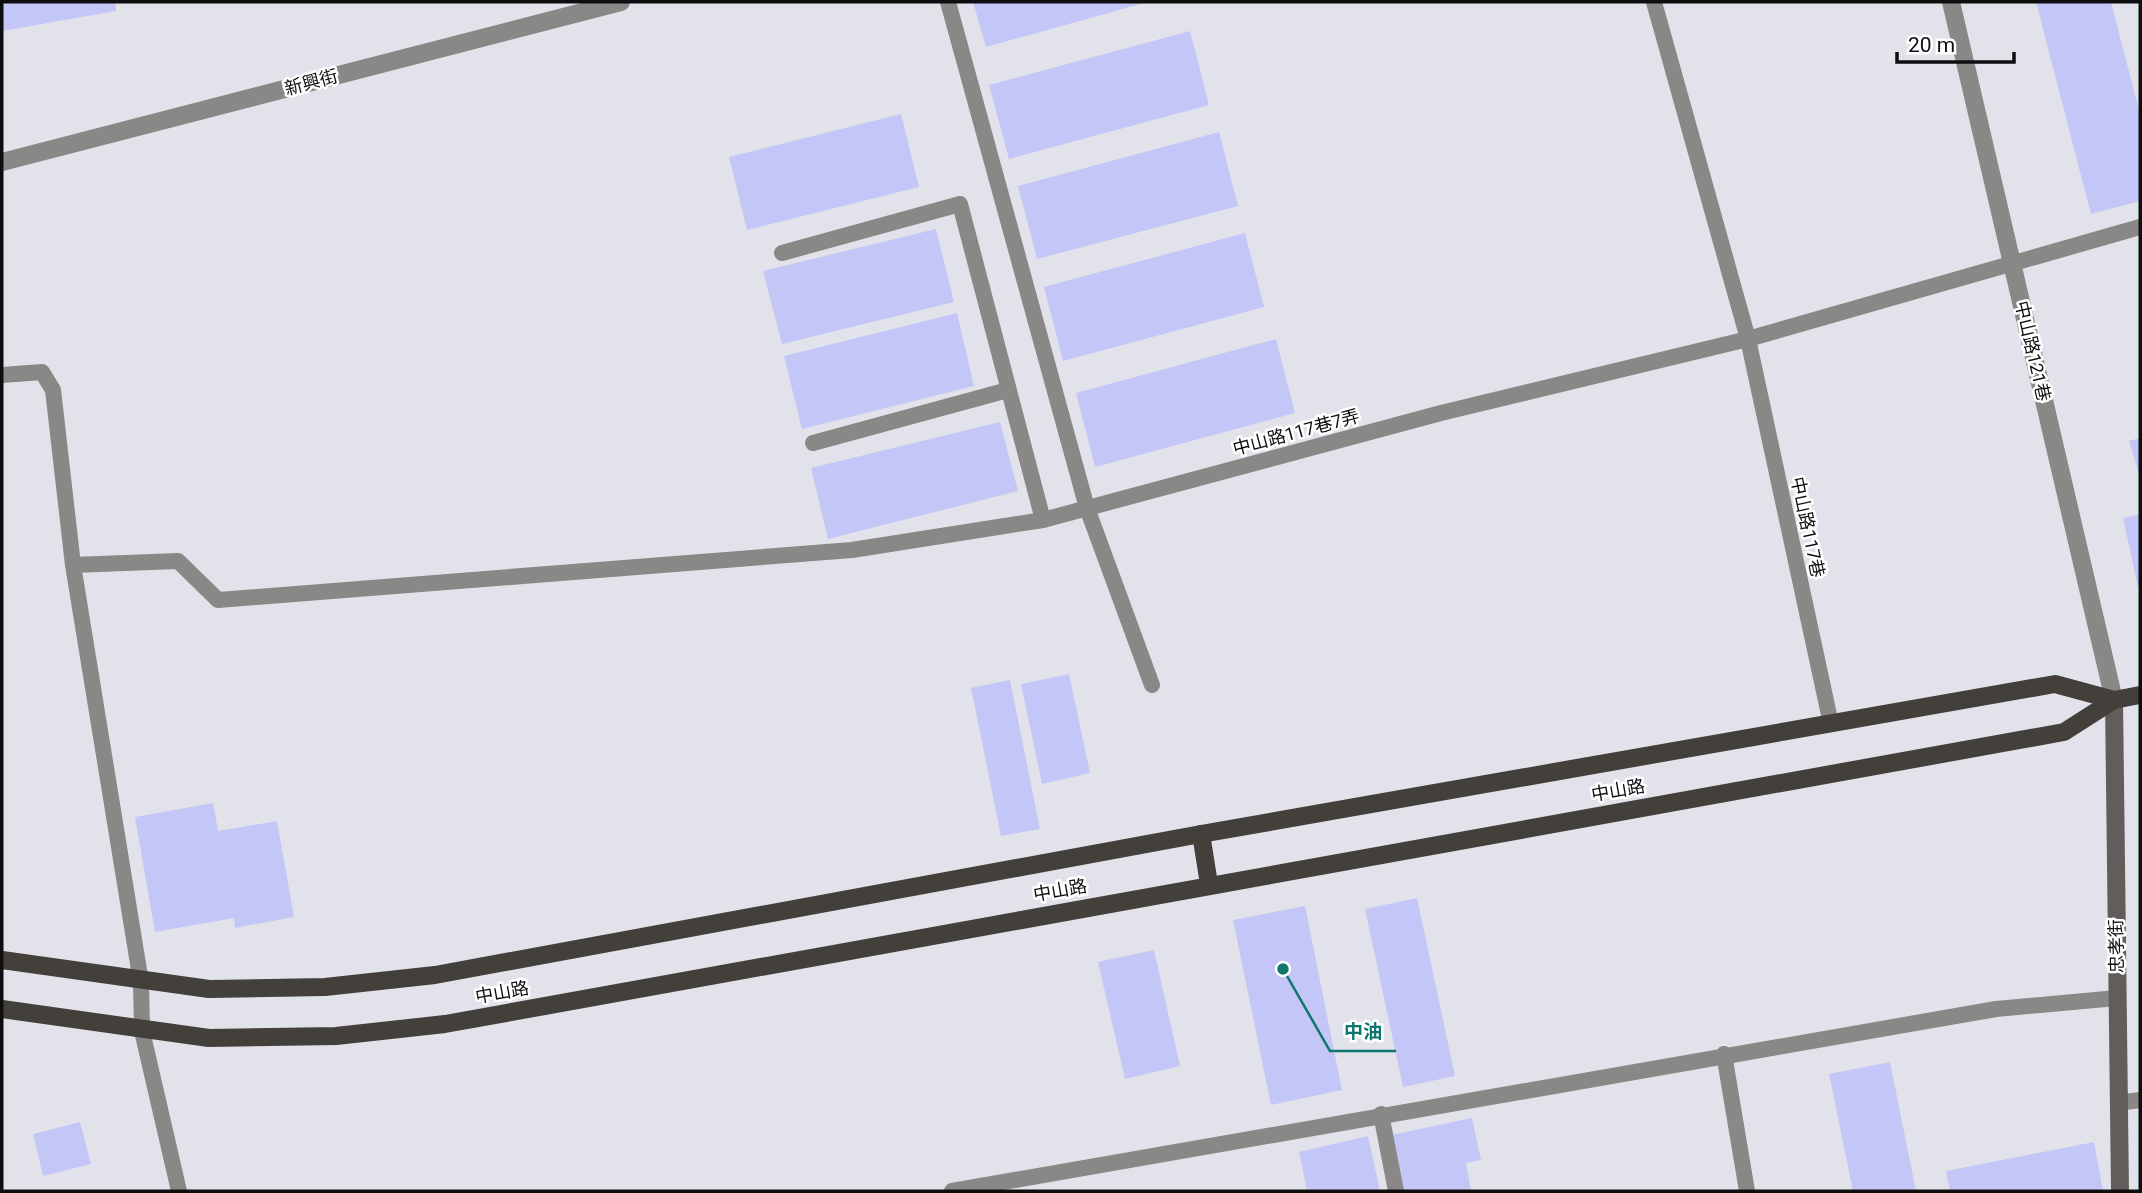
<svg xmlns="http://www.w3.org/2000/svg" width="2142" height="1193" font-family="Roboto,'Noto Sans TC',sans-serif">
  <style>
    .building { fill: #c3c6f6 }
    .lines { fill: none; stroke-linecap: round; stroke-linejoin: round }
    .lane { stroke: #8a8886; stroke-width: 16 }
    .street { stroke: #8a8886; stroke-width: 18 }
    .secondary { stroke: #605d5a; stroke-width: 18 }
    .primary { stroke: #43403c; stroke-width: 18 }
    .labels { text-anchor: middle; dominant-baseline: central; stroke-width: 5; stroke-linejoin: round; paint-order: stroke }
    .street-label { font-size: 18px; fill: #0e0e10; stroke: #fff }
    .leader { fill: none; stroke: #0f766e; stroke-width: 2.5 }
    .callout-dot { fill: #0f766e; stroke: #fff; stroke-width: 2.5 }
    .callout-label { font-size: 19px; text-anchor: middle; font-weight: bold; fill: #0f766e; stroke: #fff; stroke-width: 5; stroke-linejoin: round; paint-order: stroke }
  </style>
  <rect width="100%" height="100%" fill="#e2e3ea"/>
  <g class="building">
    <path d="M2,2h113l1,9 -114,20z"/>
    <path d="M973,2h171v1l-158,44z"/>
    <path d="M2036,2h75l29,112v87l-49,13z"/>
    <path d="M1190,31l19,74 -200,54 -20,-74z"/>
    <path d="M901,114l18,73 -172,43 -18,-73z"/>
    <path d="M1219,132l19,74 -201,53 -19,-73z"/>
    <path d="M936,229l18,73 -172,42 -19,-73z"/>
    <path d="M1245,233l19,74 -201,54 -19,-74z"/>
    <path d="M957,313l17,73 -172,43 -18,-73z"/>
    <path d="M1276,339l19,74 -200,54 -19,-74z"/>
    <path d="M1000,422l18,69 -190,48 -17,-71z"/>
    <path d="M2140,438v39l-11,-36z"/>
    <path d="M2140,514v72l-2,1 -15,-69z"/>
    <path d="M1069,674l21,99 -48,11 -21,-100z"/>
    <path d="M1010,680l30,149 -39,7 -30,-148z"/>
    <path d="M213,803l5,28 59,-10 17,96 -59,11 -1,-10 -79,14 -20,-115z"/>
    <path d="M1417,898l38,178 -52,11 -38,-178z"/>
    <path d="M1305,906l37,184 -71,15 -38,-185z"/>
    <path d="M1154,950l26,116 -55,13 -27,-117z"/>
    <path d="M1890,1062l26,129h-63l-24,-117z"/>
    <path d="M1472,1118l9,42 -15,3 5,28h-68l-12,-56z"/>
    <path d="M80,1122l11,42 -48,12 -10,-42z"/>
    <path d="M1368,1136l12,55h-73l-8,-39z"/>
    <path d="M2094,1142l9,49h-153l-4,-20z"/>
  </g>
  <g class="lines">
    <g class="lane">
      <path d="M948,2l139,506 65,177"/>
      <path d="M1654,2l94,337 83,385"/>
      <path d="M782,253l178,-49 83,316"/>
      <path d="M2,375l40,-3 11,18 20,175 68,417 1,49 37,160"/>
      <path d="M813,443l195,-53"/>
      <path d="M73,565l105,-4 40,39 634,-50 191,-30 398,-107 307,-74 392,-112"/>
      <path d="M1724,1054l23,137"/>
      <path d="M2118,1103l22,-3"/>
      <path d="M1381,1114l15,77"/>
      <path d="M952,1191l1044,-182 121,-11"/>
    </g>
    <g class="street">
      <path d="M1951,2l163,698"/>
      <path d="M2,162l619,-160"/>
    </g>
    <path class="secondary" d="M2114,700l6,491"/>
    <g class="primary">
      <path d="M1201,834l8,50"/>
      <path d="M2,960l207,29 116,-2 110,-12 766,-141 854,-150 59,16"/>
      <path d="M2,1009l207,29 127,-2 109,-12 1619,-292 50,-32 26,-5"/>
    </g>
  </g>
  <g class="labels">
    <g class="street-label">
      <text transform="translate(311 82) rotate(-15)">新興街</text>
      <text transform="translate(2033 351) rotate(77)">中山路121巷</text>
      <text transform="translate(1296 432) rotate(-15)">中山路117巷7弄</text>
      <text transform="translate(1808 527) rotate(78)">中山路117巷</text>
      <text transform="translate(1618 790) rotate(-10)">中山路</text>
      <text transform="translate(1060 890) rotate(-10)">中山路</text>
      <text transform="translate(2116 946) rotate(-91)">忠孝街</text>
      <text transform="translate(502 992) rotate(-10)">中山路</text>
    </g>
  </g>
  <path class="leader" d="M1283 969L1330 1051H1396"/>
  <circle class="callout-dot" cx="1283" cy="969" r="7"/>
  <g class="callout-label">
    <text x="1363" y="1038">中油</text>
  </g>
  <rect width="2142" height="1193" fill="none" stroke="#0e0e10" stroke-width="7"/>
  <path d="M1897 52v10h117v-10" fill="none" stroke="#0e0e10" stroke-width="3.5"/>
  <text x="1908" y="52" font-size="21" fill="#0e0e10" stroke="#ffffff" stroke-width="5" paint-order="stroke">20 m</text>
</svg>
